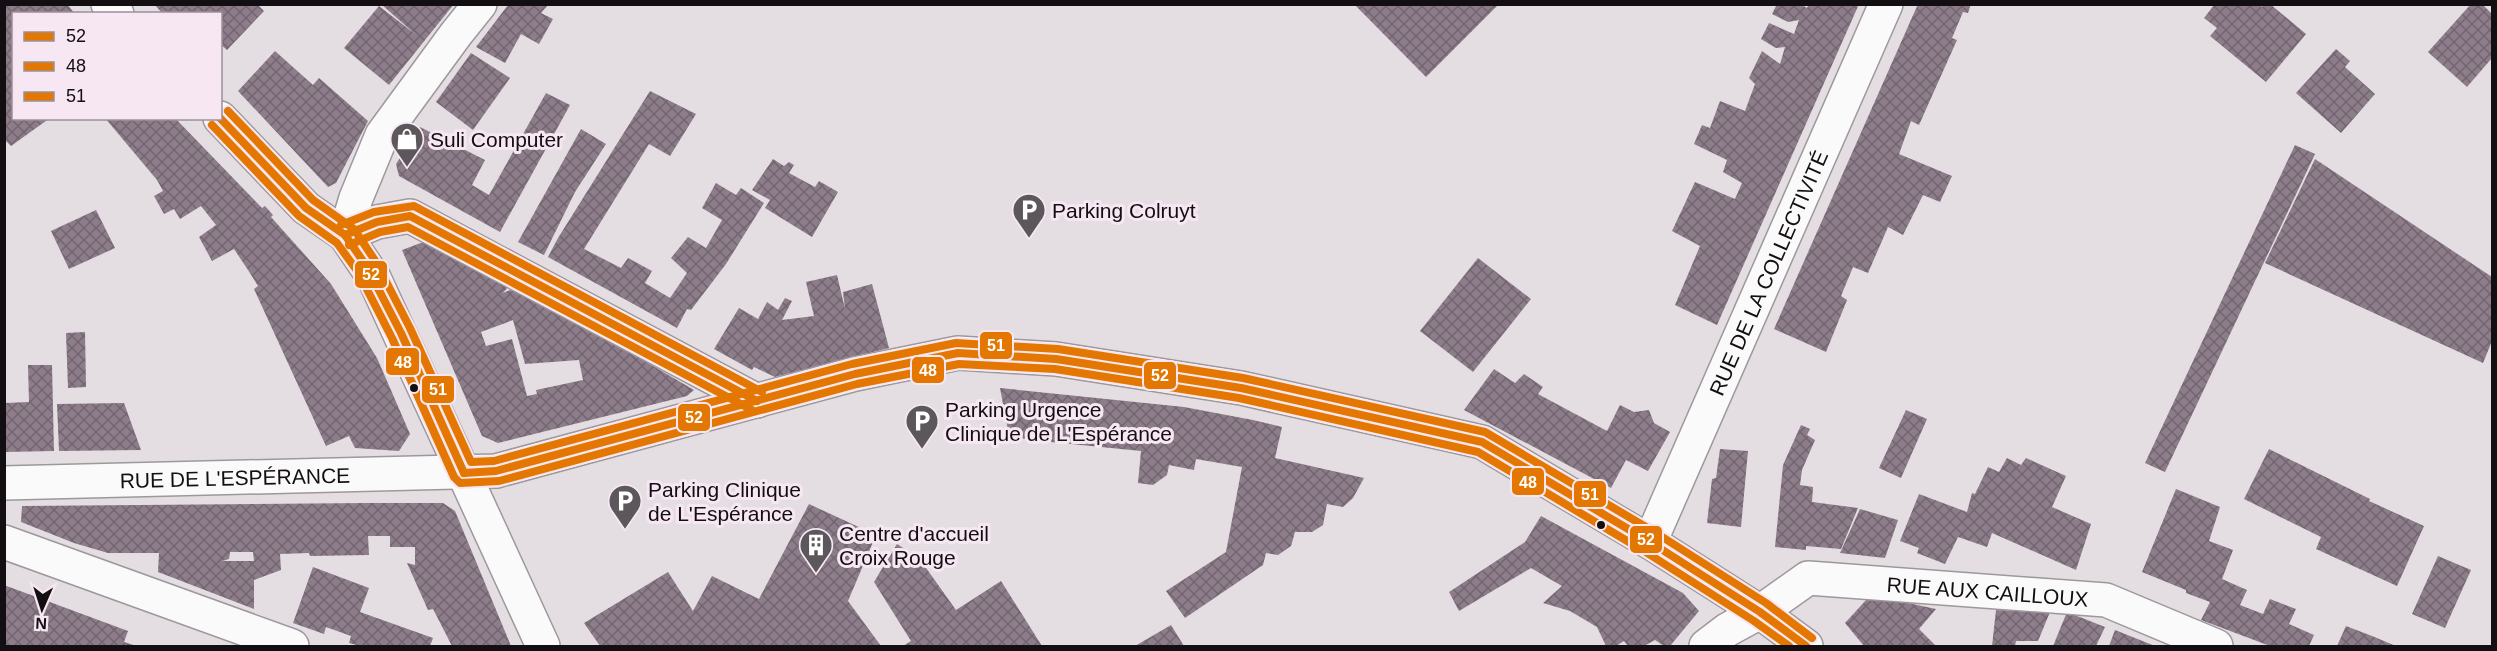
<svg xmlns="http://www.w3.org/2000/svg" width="2497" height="651" font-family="Helvetica,sans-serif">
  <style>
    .building { fill: url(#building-cross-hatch); fill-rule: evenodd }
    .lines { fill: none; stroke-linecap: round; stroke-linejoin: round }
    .minor-casing { stroke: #9c989c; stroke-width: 36 }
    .minor { stroke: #fbfafb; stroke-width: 33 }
    .bus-1-casing { stroke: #f6e7f2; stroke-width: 12 }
    .bus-2-casing { stroke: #f6e7f2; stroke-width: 12 }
    .bus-3-casing { stroke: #f6e7f2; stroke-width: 12 }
    .bus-1 { stroke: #e47701; stroke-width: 8 }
    .bus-2 { stroke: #e47701; stroke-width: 8 }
    .bus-3 { stroke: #e47701; stroke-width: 8 }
    .bus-dot { fill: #120e11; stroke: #f6e7f2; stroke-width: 2 }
    .labels { text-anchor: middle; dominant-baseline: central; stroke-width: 6; stroke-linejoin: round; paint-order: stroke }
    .poi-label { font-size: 21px; fill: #120e11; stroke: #f6e7f2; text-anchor: start }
    .street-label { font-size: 21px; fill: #120e11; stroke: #f6e7f2 }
    .line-badge { stroke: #f6e7f2; stroke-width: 2 }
    .badge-label { font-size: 16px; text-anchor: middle; font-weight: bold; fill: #fff }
  </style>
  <defs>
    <pattern id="building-cross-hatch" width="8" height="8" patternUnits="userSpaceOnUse" patternTransform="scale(1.5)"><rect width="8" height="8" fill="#8d7d8a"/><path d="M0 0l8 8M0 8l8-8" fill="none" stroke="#72656f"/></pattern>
  </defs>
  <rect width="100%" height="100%" fill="#e4dee3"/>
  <g class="building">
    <path d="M4,4h63l8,10h-61v104h36l-39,28 -7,-7z"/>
    <path d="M154,4h62l2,2 2,-1h38l6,6 -37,39 -7,-6v-30h-57z"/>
    <path d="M381,4h73l-65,81 -45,-37 35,-42 36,28z"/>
    <path d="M1354,4h145l-73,73z"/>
    <path d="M1777,4h23l7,4 2,-4h50l-142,321 -42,-20 25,-59 -28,-15 23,-49 40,17 7,-16 -19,-11 4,-12 -33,-16 8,-19 8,3 10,-27 25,10 10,-27 -6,-6 13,-27 18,13 5,-17 -9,1 -15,-9 8,-16 25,11 5,-14 -11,2 -16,-8z"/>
    <path d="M1918,4h53l-3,9 -5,-1 -11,26 5,2 -38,85 -8,-4 -12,33 53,22 -12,26 -17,-7 -20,40 -15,-8 -20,46 -15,-6 -12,29 6,4 -21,52 -52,-23z"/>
    <path d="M2215,4h44l3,3 2,-3h6l36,30 -40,48 -56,-46 7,-8 -13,-10z"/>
    <path d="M2471,4h11l10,10v44l-25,29 -39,-35z"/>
    <path d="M508,5h40l-7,8 12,6 -14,25 -18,-10 -16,29 -29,-16z"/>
    <path d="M2336,49l14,12 -5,6 30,27 -34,39 -45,-40z"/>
    <path d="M275,51l38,34 6,-7 49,43 -32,62 -8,4 -90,-96z"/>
    <path d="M471,53l39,25 -37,52 -37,-28z"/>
    <path d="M650,91l46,23 -26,42 -21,-12 -65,105 37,19 7,-10 24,13 -7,12 25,15 17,-25 -16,-15 17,-21 18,11 16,-28 -20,-12 14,-25 20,12 5,-7 23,15 -38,61 -35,46 -4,-1 -10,19 -129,-71 10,-19z"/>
    <path d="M546,93l24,12 -70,127 -101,-56 -3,-12 24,-37 65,33 -13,25 17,10z"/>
    <path d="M105,118h70l87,90 3,-2 8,9 -2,2 60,67 46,74 33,76 -11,17 -44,-3 -6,-12 -23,10 -72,-157 4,-3 -10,-16 -14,-21 -22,12 -13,-24 17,-12 -15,-19 -21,13 -6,-10 -10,5 -10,-18 9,-5 -6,-11z"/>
    <path d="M581,129l25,15 -31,48 -31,63 -26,-13z"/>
    <path d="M2295,145l20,9 -150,318 -20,-9z"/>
    <path d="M773,159l11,7 5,-4 5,3 -5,8 26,14 4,-6 19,11 -26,45 -47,-29 5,-8 -18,-10z"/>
    <path d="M2315,159l177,118v64l-9,22 -218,-100z"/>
    <path d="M96,210l19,38 -46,21 -18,-38z"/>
    <path d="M426,241l82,46 -5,6 7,-3 41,16 143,84 -7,6 -189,47 -16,-7 -80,-186zM513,320l12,44 54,-4 4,20 -47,10 1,4 -10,2 -15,-57 -26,7 -5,-14z"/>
    <path d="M1478,258l53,41 -58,73 -53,-41z"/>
    <path d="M837,275l8,34 -2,-17 29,-8 17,64 -114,29 -21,-10 -2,3 -38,-21 25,-41 19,11 9,-17 11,8 7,-12 7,3 -10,19 32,-4 -8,-34z"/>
    <path d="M85,332l1,55 -18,1 -2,-55z"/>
    <path d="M28,365h24l2,86 -50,1v-49l25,-1z"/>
    <path d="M1494,369l21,14 9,-9 19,13 -5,7 69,37 13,-26 14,7 15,-2 5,13 16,9 -22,39 -22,-11 -15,28 -147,-78z"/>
    <path d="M1000,388l184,19 69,13 29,7 -7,31 89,20 -11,20 -10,9 -16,-3 -4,21 -11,7h-17l-4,14 -13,9 -12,-2 -3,12 -78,53 -19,-27 60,-39 16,-85 -46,-8 -2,11 -25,-5 -2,10 -14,10 -15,-2 3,-32 -90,-9 1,-8 -42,7z"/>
    <path d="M124,403l17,47 -82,1 -2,-47z"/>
    <path d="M1906,410l21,9 -26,59 -22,-10z"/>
    <path d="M1801,425l9,4 -3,6 8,5 -13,30 -2,15 13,2 -1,15 46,6 -17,41 -35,-3v4l-31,-3 8,-82z"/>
    <path d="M1720,449l28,2 -7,76 -34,-4 5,-44 4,-1z"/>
    <path d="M2269,449l101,50 -1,2 55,25 -27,60 -81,-37 5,-12 -77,-38z"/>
    <path d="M2007,458l14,7 5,-7 40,18 -14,31 39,17 -15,46 -84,-37 -5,14 -29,-10 -13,27 -28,-11 2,-5 -19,-7 19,-47 48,18 5,-19 3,1 13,-27 11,5z"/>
    <path d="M2176,489l44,18 -11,34 24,9 -11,29 25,11 -7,15 23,9 7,-15 26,10 -7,15 25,11 -5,11h-39l-69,-26 9,-18 -24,-9v-3l-44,-18z"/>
    <path d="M368,503h75l12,8 56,135h-59l-19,-37 -5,1 -21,-47 8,2v-18h-25v-11h-22l1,19 -59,1 -1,-3 -29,1 1,16 -27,10v29l-96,-37 1,-19h-51l-34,-10 -53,-21 1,-16zM230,552h23l1,9h-32l7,-2z"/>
    <path d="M809,504l67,31 -28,66 33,45h-281l-16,-23 84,-51 25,39 19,-35 47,23z"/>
    <path d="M1860,509l38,11 -13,38 -45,-5z"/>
    <path d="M1541,516l142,77 16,18 -29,35h-6l-9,-6 -11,6h-16l-4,-5 -8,5h-10l-9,-19 -27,-16 -27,-8 19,-17 -31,-18 -72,43 -10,-19 76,-50z"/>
    <path d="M897,544l22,14 37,52 45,-29 41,65h-139l8,-5 -37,-59z"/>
    <path d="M2438,556l33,14 -26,58 -33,-14z"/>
    <path d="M313,567l56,21 -9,24 73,26 -3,8h-70l-11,-3 2,-7 -25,-9 -2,7 -31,-11z"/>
    <path d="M4,585l124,46 -4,11 13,4h-133z"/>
    <path d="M1867,599l41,4 28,6 -17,20 17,17h-72l-19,-23z"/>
    <path d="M1996,610l54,2 -12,29h-22l-1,5h-23z"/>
    <path d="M2067,612l38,15 -9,19h-43z"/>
    <path d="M1171,625l13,21h-49z"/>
    <path d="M2346,626l26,10 24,10h-59z"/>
    <path d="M2115,630l40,16h-46z"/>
  </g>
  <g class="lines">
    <g class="minor-casing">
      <g id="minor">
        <path d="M108,4l9,10"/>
        <path d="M220,118l86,90 39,27 29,43 169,368"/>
        <path d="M345,235l32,-13 33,-6 347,185"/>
        <path d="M345,235l11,-37 26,-63 74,-101 24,-30"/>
        <path id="s1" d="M4,483l492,-12 359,-97 103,-21 98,6 185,29 241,54 168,100 110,70 46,34"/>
        <path d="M4,542l288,104"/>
        <path id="s2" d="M1650,542l236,-538"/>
        <path id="s3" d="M1706,646l21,-16 33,-18 48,-34 298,22 110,46"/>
      </g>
    </g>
    <use href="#minor" class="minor"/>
    <g class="bus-1-casing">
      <g id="bus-1">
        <path d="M220,118l86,90 39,27 22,32 34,66 63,140"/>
        <path d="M345,235l32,-13 33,-6 347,185"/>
        <path d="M464,473l32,-2 359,-97 103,-21 98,6 185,29 241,54 168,100 110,70 46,34"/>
      </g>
    </g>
    <g class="bus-2-casing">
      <g id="bus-2">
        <path d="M212,125l87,91 38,27 21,29 34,66 62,139 6,6 39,-2 358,-97 102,-20 96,5 184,29 239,54 166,99 110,70 35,25"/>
        <path d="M349,245l31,-13 28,-5 344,183"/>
      </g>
    </g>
    <g class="bus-3-casing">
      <g id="bus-3">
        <path d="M228,111l85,89 41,29 22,33 34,66 61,134 23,-1 358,-97 104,-21 102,6 185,29 242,54 171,101 110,70 46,35"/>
        <path d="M341,225l33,-13 40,-6 348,186"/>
      </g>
    </g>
    <use href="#bus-1" class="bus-1"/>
    <use href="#bus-2" class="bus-2"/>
    <use href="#bus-3" class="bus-3"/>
  </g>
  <defs>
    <g id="shop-pin" transform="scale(1.725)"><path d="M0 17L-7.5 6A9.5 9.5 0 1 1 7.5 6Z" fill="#5c575a" stroke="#f6e7f2"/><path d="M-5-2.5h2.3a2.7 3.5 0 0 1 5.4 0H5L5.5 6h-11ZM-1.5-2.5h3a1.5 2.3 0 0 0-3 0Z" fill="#fff"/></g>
    <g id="parking-pin" transform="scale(1.725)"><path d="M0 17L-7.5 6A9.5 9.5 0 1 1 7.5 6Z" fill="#5c575a" stroke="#f6e7f2"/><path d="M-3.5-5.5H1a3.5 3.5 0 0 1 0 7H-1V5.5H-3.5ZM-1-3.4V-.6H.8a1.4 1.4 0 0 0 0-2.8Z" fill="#fff"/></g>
    <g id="building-pin" transform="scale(1.725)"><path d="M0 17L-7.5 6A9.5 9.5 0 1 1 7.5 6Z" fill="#5c575a" stroke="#f6e7f2"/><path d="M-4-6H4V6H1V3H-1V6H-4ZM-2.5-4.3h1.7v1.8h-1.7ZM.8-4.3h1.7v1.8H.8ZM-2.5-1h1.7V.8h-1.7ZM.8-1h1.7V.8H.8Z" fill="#fff"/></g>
  </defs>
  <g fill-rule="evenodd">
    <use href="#shop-pin" x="407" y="139"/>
    <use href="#parking-pin" x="1029" y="210"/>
    <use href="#parking-pin" x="922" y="421"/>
    <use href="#parking-pin" x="625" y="501"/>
    <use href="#building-pin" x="816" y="545"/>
  </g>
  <g class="bus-dot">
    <circle cx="414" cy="388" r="5"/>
    <circle cx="1601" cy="525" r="5"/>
  </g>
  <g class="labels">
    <g class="poi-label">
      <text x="430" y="139">Suli Computer</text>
      <text x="1052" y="210">Parking Colruyt</text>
      <text x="945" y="409">Parking Urgence<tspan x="945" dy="24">Clinique de L'Espérance</tspan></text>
      <text x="648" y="489">Parking Clinique<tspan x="648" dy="24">de L'Espérance</tspan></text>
      <text x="839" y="533">Centre d'accueil<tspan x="839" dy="24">Croix Rouge</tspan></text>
    </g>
    <g class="street-label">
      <text stroke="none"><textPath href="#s2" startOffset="294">RUE DE LA COLLECTIVITÉ</textPath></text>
      <text stroke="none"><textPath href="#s1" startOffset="231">RUE DE L'ESPÉRANCE</textPath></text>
      <text stroke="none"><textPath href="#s3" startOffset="303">RUE AUX CAILLOUX</textPath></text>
    </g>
  </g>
  <g class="line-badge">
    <rect x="354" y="260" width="34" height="29" rx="6" fill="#e47701"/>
    <rect x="979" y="331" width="34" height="29" rx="6" fill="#e47701"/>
    <rect x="385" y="347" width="35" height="29" rx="6" fill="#e47701"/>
    <rect x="911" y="356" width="34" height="28" rx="6" fill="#e47701"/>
    <rect x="1143" y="361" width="34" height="29" rx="6" fill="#e47701"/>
    <rect x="421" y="375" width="34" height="29" rx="6" fill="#e47701"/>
    <rect x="677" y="403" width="34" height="29" rx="6" fill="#e47701"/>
    <rect x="1511" y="467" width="34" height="29" rx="6" fill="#e47701"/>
    <rect x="1573" y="480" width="34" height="28" rx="6" fill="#e47701"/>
    <rect x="1629" y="525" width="34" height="29" rx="6" fill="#e47701"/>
  </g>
  <g class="badge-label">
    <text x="371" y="280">52</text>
    <text x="996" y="351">51</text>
    <text x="403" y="368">48</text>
    <text x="928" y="376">48</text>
    <text x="1160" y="381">52</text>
    <text x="438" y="395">51</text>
    <text x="694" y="423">52</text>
    <text x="1528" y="488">48</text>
    <text x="1590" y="500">51</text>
    <text x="1646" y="545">52</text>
  </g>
  <rect width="2497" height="651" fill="none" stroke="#120e11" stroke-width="12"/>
  <rect x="12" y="12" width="210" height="108" fill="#f6e7f2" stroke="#9b9098" stroke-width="1.5"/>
  <rect x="24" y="32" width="30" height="9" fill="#e47701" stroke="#9b9098" stroke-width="1.5"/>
  <text x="66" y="42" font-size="18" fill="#120e11">52</text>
  <rect x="24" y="62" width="30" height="9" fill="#e47701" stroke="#9b9098" stroke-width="1.5"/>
  <text x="66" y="72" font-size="18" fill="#120e11">48</text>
  <rect x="24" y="92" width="30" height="9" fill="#e47701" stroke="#9b9098" stroke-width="1.5"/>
  <text x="66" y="102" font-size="18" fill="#120e11">51</text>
  <g transform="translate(42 609) rotate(183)" stroke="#f6e7f2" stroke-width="4.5" paint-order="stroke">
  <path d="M0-4.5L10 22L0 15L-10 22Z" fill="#120e11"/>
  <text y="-9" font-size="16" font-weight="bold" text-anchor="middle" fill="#120e11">N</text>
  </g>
</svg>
